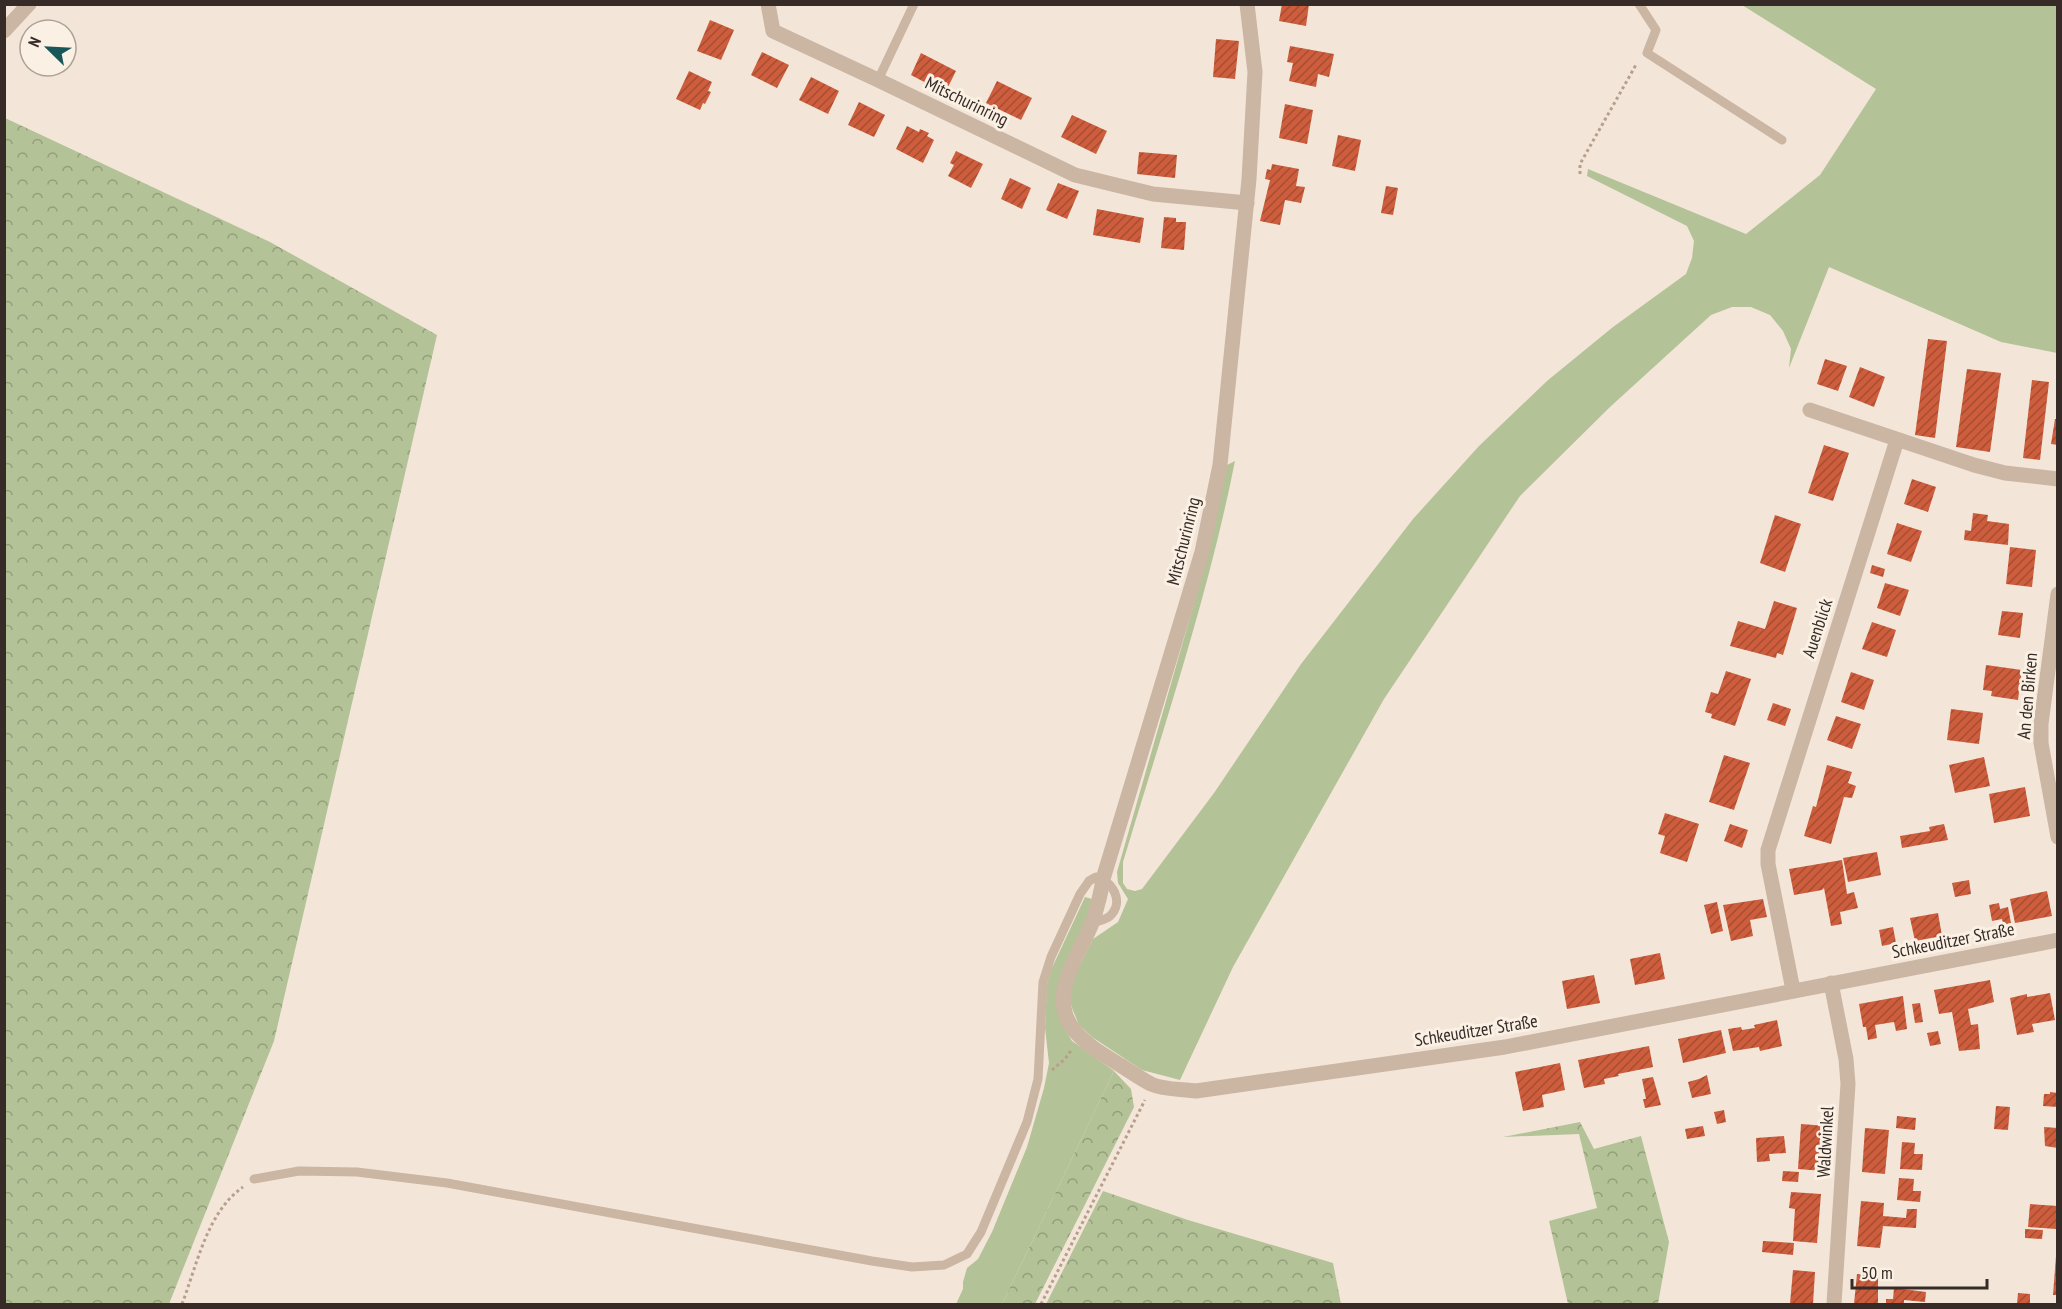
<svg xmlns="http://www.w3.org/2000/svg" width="2062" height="1309" font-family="'PT Sans Narrow',sans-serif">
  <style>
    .green { fill: #b4c297 }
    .forest { fill: url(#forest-crowns) }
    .building { fill: url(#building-hatch) }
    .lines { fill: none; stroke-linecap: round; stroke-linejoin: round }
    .path { stroke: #b79f8e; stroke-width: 3; stroke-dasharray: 3 3; stroke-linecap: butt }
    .service { stroke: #cbb5a3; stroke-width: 9 }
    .minor { stroke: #cbb5a3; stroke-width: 15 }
    .tertiary { stroke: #cbb5a3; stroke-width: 15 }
    .labels { text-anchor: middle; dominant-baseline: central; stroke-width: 6; stroke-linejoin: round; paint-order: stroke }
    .street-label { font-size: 18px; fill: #362b26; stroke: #faf0e4 }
  </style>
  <defs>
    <pattern id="forest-crowns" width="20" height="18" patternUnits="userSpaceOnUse" patternTransform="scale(1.5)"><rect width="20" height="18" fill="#b4c297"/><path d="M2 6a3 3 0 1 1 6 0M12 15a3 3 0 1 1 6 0" fill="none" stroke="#939e7b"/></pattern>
    <pattern id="building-hatch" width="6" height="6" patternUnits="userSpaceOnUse" patternTransform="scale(1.5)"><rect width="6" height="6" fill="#cd5d3c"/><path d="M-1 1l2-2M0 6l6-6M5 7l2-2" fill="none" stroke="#a74d32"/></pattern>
  </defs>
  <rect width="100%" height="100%" fill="#f3e6d8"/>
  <g class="green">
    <path d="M1742,5h315v348l-56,-11 -172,-75 -40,101 2,-19 -8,-18 -13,-16 -19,-8h-19l-21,8 -101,92 -90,89 -136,203 -151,268 -53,113 -38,-10 -50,-33 -13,-12 -7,-17 -3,-11 2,-14 22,-44 25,-17 10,-23 -10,-16 -1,-11 90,-314 20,-93 8,-4c-27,136 -72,268 -112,401v21l4,6 8,2 7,-2 72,-96 87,-129 112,-145 66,-73 68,-65 66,-54 73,-53 6,-16 2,-17 -7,-15 -100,-50 1,-7 158,65 74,-59 56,-86z"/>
    <path d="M1085,897l7,2 -6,21 -26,61 5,48 7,12 42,30 -112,233h-46l7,-15v-7l4,-14 11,-9 14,-27 35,-85 17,-59 5,-25 -4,-35 2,-44 4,-14z"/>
  </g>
  <g class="forest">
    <path d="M5,118l265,124 167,93 -163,706 -105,263h-164z"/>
    <path d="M1114,1071l17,18 3,18 -99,197h-33z"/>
    <path d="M1580,1122l14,27 47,-13 28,106 -11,62h-90l-19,-83 48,-13 -18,-74 -76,3z"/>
    <path d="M1103,1191l85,29 145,43 8,41h-295z"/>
  </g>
  <g class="building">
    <path d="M1282,4h27l-3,22 -27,-5z"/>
    <path d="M710,20l24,10 -13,30 -24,-9z"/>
    <path d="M1216,39l23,2 -4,38 -22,-2z"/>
    <path d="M1290,46l44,8 -5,23 -11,-3 -2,13 -27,-6 4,-18 -6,-1z"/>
    <path d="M762,52l27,13 -12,23 -26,-13z"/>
    <path d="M921,53l35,18 -11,22 -34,-18z"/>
    <path d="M689,71l23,11 -4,9 3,1 -6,12 -2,-1 -3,7 -24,-11z"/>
    <path d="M811,77l28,14 -11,23 -29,-14z"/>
    <path d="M997,81l35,17 -11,22 -35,-17z"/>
    <path d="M859,102l26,13 -11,22 -26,-12z"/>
    <path d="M1285,104l28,6 -6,34 -28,-6z"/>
    <path d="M1072,115l35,16 -11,23 -35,-17z"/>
    <path d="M907,126l12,6 1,-3 9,4 -2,3 7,4 -11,23 -27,-14z"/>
    <path d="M1338,135l23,5 -6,31 -23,-5z"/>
    <path d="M956,151l27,13 -12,24 -23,-12 6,-11 -4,-2z"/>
    <path d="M1139,152l38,3 -2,23 -38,-4z"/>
    <path d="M1272,164l27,5 -3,17 9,1 -4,16 -16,-3 -5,25 -20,-4 10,-41 -5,-1 2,-10 4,1z"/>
    <path d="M1010,178l21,10 -9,21 -21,-10z"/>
    <path d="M1058,183l21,8 -12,28 -21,-9z"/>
    <path d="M1386,186l12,2 -5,27 -12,-2z"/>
    <path d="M1097,209l47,9 -4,25 -47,-8z"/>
    <path d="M1164,217l12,1v4h10l-2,28 -23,-2z"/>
    <path d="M1928,339l19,2 -12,97 -20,-3z"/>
    <path d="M1825,359l22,7 -9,25 -21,-7z"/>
    <path d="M1860,367l25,10 -11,30 -25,-10z"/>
    <path d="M1967,369l34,4 -11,79 -34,-5z"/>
    <path d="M2032,380l17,2 -9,78 -17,-2z"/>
    <path d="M2055,419h3v26l-7,-1z"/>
    <path d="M1824,445l25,8 -16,48 -25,-8z"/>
    <path d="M1912,479l24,8 -8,25 -24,-8z"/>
    <path d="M1973,513l15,2 -1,6 22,3 -1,21 -44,-5 1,-10 6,1z"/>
    <path d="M1775,515l26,9 -16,48 -25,-9z"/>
    <path d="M1897,523l25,8 -11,31 -24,-8z"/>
    <path d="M2010,547l26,3 -4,37 -26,-3z"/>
    <path d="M1872,565l13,4 -2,8 -13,-4z"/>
    <path d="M1885,583l24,7 -9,26 -23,-8z"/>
    <path d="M1774,601l23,7 -14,47 -6,-2 -1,5 -46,-12 8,-25 27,8z"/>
    <path d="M2002,611l21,2 -3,25 -22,-3z"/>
    <path d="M1872,622l24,8 -9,27 -25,-8z"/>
    <path d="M1986,665l36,5 -4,30 -27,-4 1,-5 -9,-1z"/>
    <path d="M1726,671l25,8 -16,47 -24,-8 1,-4 -7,-2 6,-20 7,2z"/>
    <path d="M1851,672l23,8 -10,30 -23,-8z"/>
    <path d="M1773,703l18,6 -6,17 -18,-6z"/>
    <path d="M1951,709l32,4 -4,31 -32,-4z"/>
    <path d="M1836,716l25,8 -9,25 -25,-9z"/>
    <path d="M1724,755l26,8 -16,47 -25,-8z"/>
    <path d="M1984,757l6,29 -35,7 -6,-28z"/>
    <path d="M1827,765l25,7 -4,11 8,3 -4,12 -8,-1 -13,47 -27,-8 9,-30 3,1z"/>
    <path d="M2025,787l5,29 -36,7 -5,-29z"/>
    <path d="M1665,813l34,11 -12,38 -27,-9 5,-17 -7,-2z"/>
    <path d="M1730,824l18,6 -6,18 -18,-7z"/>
    <path d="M1944,824l4,16 -46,8 -2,-12 30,-5 -1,-4z"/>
    <path d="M1877,852l4,23 -33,7 -5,-24z"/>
    <path d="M1842,860l5,34 7,-2 4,16 -18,4 2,12 -11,2 -7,-38 -2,2 -28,5 -5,-26z"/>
    <path d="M1969,880l2,14 -16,3 -3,-14z"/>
    <path d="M2047,891l5,25 -37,7 -5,-24z"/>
    <path d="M1763,899l4,18 -17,3 3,16 -22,5 -8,-36z"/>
    <path d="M1717,902l6,29 -12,3 -7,-29z"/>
    <path d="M1999,903l1,6 8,-2 3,16 -8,2 -1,-6 -10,2 -3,-16z"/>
    <path d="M1938,913l4,23 -27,5 -5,-23z"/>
    <path d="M1893,927l3,16 -14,3 -3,-16z"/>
    <path d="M1660,953l5,26 -30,6 -5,-26z"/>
    <path d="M1594,975l6,28 -33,6 -5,-28z"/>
    <path d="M1990,980l4,22 -26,7 3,16 7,-1 2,25 -21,2 -7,-39 -13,2 -5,-24z"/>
    <path d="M2050,993l5,27 -23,4 2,8 -17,3 -7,-37 17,-4v3z"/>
    <path d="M1903,996l4,33 -11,2 -2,-9 -19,3 2,13 -9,2 -2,-13h-3l-4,-23z"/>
    <path d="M1920,1003l3,19 -8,1 -3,-19z"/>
    <path d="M1777,1020l5,26 -22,5 -1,-4 -26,4 -5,-22 13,-2 1,3 13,-2 -1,-3z"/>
    <path d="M1721,1030l5,23 -43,10 -5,-24z"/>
    <path d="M1938,1031l3,13 -11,2 -3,-13z"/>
    <path d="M1649,1046l4,21 -35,7 1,2 -15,3 1,5 -21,4 -6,-28z"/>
    <path d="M1560,1063l5,27 -23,5 2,12 -21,4 -8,-39z"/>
    <path d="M1707,1075l4,19 -19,4 -4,-16 11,-3z"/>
    <path d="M1653,1077l8,28 -16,3 -2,-9h3l-4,-20z"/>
    <path d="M2050,1092l8,1v14l-15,-1 1,-12h6z"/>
    <path d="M1996,1106l14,1 -2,23 -14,-1z"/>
    <path d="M1724,1110l2,12 -9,2 -3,-12z"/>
    <path d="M1897,1116l19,2 -1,12 -19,-2z"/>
    <path d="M1801,1124l26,2 -4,45 -25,-2z"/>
    <path d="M1703,1126l2,10 -18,3 -2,-10z"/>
    <path d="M2044,1127l14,1v20l-13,-2z"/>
    <path d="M1865,1128l24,2 -4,44 -23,-2z"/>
    <path d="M1784,1136l2,17 -17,1 1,7 -13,1 -1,-24z"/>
    <path d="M1902,1142l13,1 -1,11h9l-1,16 -22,-1z"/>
    <path d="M1783,1171l16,1 -1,10 -16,-1z"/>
    <path d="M1899,1178l15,1 -1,12h8l-1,11 -23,-2z"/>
    <path d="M1791,1192l30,2 -4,49 -24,-2 2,-32 -6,-1z"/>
    <path d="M1861,1201l23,2 -1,13 23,2 1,-9h10l-1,19 -33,-2 -3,22 -23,-2z"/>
    <path d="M2030,1204l28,2 -2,23 -28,-2z"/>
    <path d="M2025,1229l18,1 -1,9 -17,-1z"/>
    <path d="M1763,1241l31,2 -1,12 -31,-3z"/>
    <path d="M2056,1256h2v39h-5z"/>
    <path d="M1793,1270l22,2 -2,32h-23z"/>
    <path d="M1857,1274l21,2v28h-24z"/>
    <path d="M1894,1288l32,4 -1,10 -21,-2v4h-18v-5h7z"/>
    <path d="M2018,1293l12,1v10h-13z"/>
  </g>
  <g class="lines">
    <g class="path">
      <path d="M1580,174v-10l57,-101"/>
      <path d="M1052,1070l13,-11 7,-10"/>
      <path d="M182,1304c15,-39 25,-92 61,-117"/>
      <path d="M1041,1304l104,-204"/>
    </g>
    <g class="service">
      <path d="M1639,4l17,26 -9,23 135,87"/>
      <path d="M878,80l36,-76"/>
      <path d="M254,1179l45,-8 58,1 90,11 425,78 40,6 32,-2 23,-11 14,-22 46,-110 11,-43 5,-97 8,-25 29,-63 9,-13 7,-4c16,3 29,25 14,39 -5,4 -13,5 -18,8"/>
    </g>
    <g class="minor">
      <path d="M768,4l5,27 105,49 197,95 78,19 94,9"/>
      <path d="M1247,4l8,68 -6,107 -29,286 -18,87 -99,327c-2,15 -6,29 -11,44 -8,21 -22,40 -27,63 -10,42 25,60 55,79 10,6 21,14 31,19 13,6 32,5 45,7l309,-44 553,-107"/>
      <path d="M1810,410l164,55 31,8 53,6"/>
      <path d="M2058,594l-17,130v19l17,94"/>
      <path d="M1831,983l15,76 2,25 -14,220"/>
      <path d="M1793,990l-25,-126v-14l129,-410"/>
    </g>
    <path class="tertiary" d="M4,31l25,-27"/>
  </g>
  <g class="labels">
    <g class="street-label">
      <text transform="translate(967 101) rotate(26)">Mitschurinring</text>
      <text transform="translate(1183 541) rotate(-76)">Mitschurinring</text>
      <text transform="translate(1817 628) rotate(-72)">Auenblick</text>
      <text transform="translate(2027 696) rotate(-85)">An den Birken</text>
      <text transform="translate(1953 940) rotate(-11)">Schkeuditzer Straße</text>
      <text transform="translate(1476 1030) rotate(-9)">Schkeuditzer Straße</text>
      <text transform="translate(1825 1142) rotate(-87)">Waldwinkel</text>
    </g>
  </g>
  <rect width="2062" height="1309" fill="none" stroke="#362b26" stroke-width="12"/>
  <g transform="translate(48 48) rotate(294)"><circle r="28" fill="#faf0e4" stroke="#aca198" stroke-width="1.5"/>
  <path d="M0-4.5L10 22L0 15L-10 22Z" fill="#195659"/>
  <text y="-9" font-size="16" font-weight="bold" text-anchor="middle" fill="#362b26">N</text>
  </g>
  <path d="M1852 1279v9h135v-9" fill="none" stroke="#362b26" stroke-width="3"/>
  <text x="1861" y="1279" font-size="18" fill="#362b26" stroke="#faf0e4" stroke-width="4.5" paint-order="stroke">50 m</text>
</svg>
